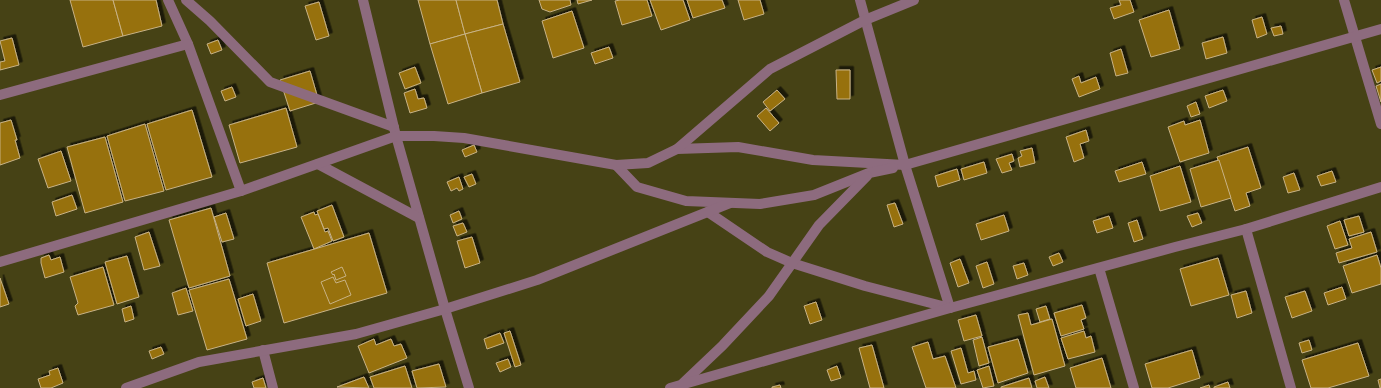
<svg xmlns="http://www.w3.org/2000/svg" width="1381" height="388" font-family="'IBM Plex Sans',sans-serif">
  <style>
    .building { fill: #977109; stroke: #c8b286; filter: url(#shadow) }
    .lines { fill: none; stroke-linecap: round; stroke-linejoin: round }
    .street { stroke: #8d6b7e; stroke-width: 10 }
  </style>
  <defs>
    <filter id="shadow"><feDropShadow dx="3.5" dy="-3.5" stdDeviation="0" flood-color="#0009"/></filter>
  </defs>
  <rect width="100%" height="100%" fill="#464215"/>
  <g class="building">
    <path d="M70,0h43l10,36 -40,11z"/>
    <path d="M113,0h43l6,26 -39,10z"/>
    <path d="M418,0h38l9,34 -35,10z"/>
    <path d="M456,0h41l6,24 -38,10z"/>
    <path d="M539,0h31l1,5 -21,7 -8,-3z"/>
    <path d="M577,0h15l-14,4z"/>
    <path d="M620,0h27l5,16 -30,9 -7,-24z"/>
    <path d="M650,0h33l7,20 -29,10z"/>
    <path d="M687,0h35l3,8 -32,10z"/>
    <path d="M738,0h22l4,14 -20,6z"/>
    <path d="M1119,0h11l4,12 -20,7 -4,-11 11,-3z"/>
    <path d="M319,2l10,34 -13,4 -11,-34z"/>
    <path d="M1169,10l11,39 -29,8 -12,-37z"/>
    <path d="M572,11l12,37 -31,10 -11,-37z"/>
    <path d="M1262,17l5,17 -10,4 -5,-18z"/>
    <path d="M503,24l17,58 -38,11 -17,-59z"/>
    <path d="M1281,26l2,8 -9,2 -3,-8z"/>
    <path d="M465,34l17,59 -34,11 -18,-60z"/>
    <path d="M1223,37l4,16 -21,6 -4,-16z"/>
    <path d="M12,38l7,27 -19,5v-8l5,-1 -5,-20z"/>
    <path d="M218,40l4,10 -11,4 -4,-10z"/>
    <path d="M609,47l4,11 -18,6 -4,-11z"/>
    <path d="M1121,49l7,24 -12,3 -6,-23z"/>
    <path d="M415,67l6,16 -16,6 -6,-16z"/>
    <path d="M1381,67v14l-4,2 -5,-13z"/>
    <path d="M836,70h14v29h-13z"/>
    <path d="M310,71l9,31 -29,9 -10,-31z"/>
    <path d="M1079,76l2,7 15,-6 4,12 -21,8 -7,-18z"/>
    <path d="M1381,84v18l-5,-16z"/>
    <path d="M232,87l4,10 -11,4 -4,-10z"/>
    <path d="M415,89l3,10 6,-1 3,10 -17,5 -6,-20z"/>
    <path d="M777,90l8,9 -15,12 -7,-9z"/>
    <path d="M1223,90l4,11 -18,7 -4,-12z"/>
    <path d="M1196,102l4,12 -9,3 -4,-11z"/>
    <path d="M286,108l11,39 -57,16 -11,-38z"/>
    <path d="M766,108l13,15 -9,8 -13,-15z"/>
    <path d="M192,110l20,67 -46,13 -19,-66z"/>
    <path d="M11,120l6,20h-2l5,18 -20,7v-42z"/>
    <path d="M1200,120l9,33 -29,9 -12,-35 16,-6 1,4z"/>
    <path d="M145,124l19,67 -39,10 -18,-65z"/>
    <path d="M1086,130l3,11 -9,3 4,14 -10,4 -8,-25z"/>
    <path d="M105,137l18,65 -38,11 -18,-66z"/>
    <path d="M474,145l3,7 -12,5 -3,-7z"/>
    <path d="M1248,147l13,41 -15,5 4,13 -15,5 -18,-54z"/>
    <path d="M1032,148l3,15 -15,4 -2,-9 4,-2 -2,-5z"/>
    <path d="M61,151l10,30 -23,7 -10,-29z"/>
    <path d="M1012,154l2,7 -5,2 3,7 -10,3 -6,-14z"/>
    <path d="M1219,160l12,38 -30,9 -11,-38z"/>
    <path d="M984,162l3,11 -23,7 -3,-11z"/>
    <path d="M1142,162l4,12 -27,8 -4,-11z"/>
    <path d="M1180,166l11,36 -31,9 -10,-35z"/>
    <path d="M957,169l3,11 -22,7 -3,-11z"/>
    <path d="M1332,171l4,11 -15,4 -4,-10z"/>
    <path d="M1294,173l6,17 -12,3 -5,-16z"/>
    <path d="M472,174l4,10 -7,3 -5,-10z"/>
    <path d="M459,177l4,12 -4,2 -2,-3 -6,3 -4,-9z"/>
    <path d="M72,195l5,14 -21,7 -4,-14z"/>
    <path d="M895,203l8,21 -9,3 -7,-22z"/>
    <path d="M332,205l12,32 -11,4 -5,-13 -4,1 -7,-18z"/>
    <path d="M211,208l19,68 -41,12 -20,-68z"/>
    <path d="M459,211l3,8 -9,4 -3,-8z"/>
    <path d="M314,212l1,3 3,-1 7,18 3,-1 4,10 -18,8 -13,-32z"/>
    <path d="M226,213l8,26 -12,3 -8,-25z"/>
    <path d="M1198,213l4,10 -10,4 -5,-11z"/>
    <path d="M1004,215l5,16 -28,9 -5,-16z"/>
    <path d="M1109,216l4,12 -16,5 -4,-12z"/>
    <path d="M1359,216l5,16 -15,4 -5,-16z"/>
    <path d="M1137,220l6,19 -9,3 -6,-19z"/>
    <path d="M1340,221l8,24 -13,4 -8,-23z"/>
    <path d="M463,223l4,9 -10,4 -4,-10z"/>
    <path d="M149,232l11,34 -16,4 -9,-33z"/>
    <path d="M1371,232l6,20 -38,11 -3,-10 16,-5 -3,-9z"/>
    <path d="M369,233l18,60 -103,30 -17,-60z"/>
    <path d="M472,237l8,26 -15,5 -8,-27z"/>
    <path d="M1059,253l4,9 -10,4 -4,-9z"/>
    <path d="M49,255l2,5 9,-3 4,15 -19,6 -4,-15v-5z"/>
    <path d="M1377,255l4,13v16l-29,9 -9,-27z"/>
    <path d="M127,256l12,41 -22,7 -12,-42z"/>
    <path d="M1218,258l11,37 -38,11 -11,-37z"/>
    <path d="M960,259l9,24 -11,4 -8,-24z"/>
    <path d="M987,262l7,22 -11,4 -7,-22z"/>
    <path d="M1024,263l4,12 -11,4 -4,-13z"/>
    <path d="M103,267l11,38 -36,10 -3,-9 3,-3 -8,-26z"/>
    <path d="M342,267l4,9 -10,4 -2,-6 -1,1 -2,-3z"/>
    <path d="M333,277l3,6 9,-3 6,15 -21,9 -9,-22z"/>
    <path d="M0,278l9,26 -9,3z"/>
    <path d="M229,279l18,60 -40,11 -18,-60z"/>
    <path d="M1342,287l4,12 -18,6 -4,-12z"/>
    <path d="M186,288l7,23 -15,4 -6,-22z"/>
    <path d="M1246,291l6,22 -15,5 -6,-23z"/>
    <path d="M1305,291l7,20 -20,7 -7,-21z"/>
    <path d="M253,294l8,27 -15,5 -8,-27z"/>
    <path d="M816,302l6,18 -12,4 -6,-18z"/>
    <path d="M1082,305l4,13 -5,2 3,9 -23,7 -7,-23z"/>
    <path d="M131,306l3,13 -9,3 -3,-13z"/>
    <path d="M1046,306l4,13 -10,3 -4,-13z"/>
    <path d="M1028,313l3,12 21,-6 13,47 -31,9 -16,-60z"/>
    <path d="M976,315l6,21 -18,5 -6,-21z"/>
    <path d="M510,331l11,34 -6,2 -11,-34z"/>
    <path d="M1084,331l2,7 5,-2 4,16 -27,7 -7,-21z"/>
    <path d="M500,333l4,10 -17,6 -3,-10z"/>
    <path d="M982,337l7,26 -10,3 -6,-26z"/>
    <path d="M374,339l2,6 15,-6 3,7 7,-2 6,14 -38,15 -11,-27z"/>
    <path d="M1018,339l10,34 -30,10 -10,-36z"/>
    <path d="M1309,340l3,10 -10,3 -3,-10z"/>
    <path d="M928,342l5,17 12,-3 11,32h-30l-14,-41z"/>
    <path d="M1358,343l11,33 -41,12h-17l-9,-28z"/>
    <path d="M872,345l12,43h-14l-11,-40z"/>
    <path d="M161,347l3,7 -12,5 -3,-8z"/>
    <path d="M961,348l7,25 6,-2 2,9 -15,4 -10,-33z"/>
    <path d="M1192,350l8,28 -32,10h-16l-7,-24z"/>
    <path d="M1102,358l9,30h-35l-6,-20z"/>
    <path d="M508,359l3,8 -11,5 -4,-9z"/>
    <path d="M439,364l7,23 -29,1 -5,-17z"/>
    <path d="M405,366l7,22h-38l-4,-11z"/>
    <path d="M837,366l4,12 -10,3 -4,-11z"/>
    <path d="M989,366l5,20 -11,2 -6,-18z"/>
    <path d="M58,368l5,15 -12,5h-10l-3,-9 12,-4 -1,-4z"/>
    <path d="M364,377l5,11 -32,-1z"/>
    <path d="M1045,377l4,11h-12l-2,-7z"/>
    <path d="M263,378l3,10h-12l-2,-6z"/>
    <path d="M1029,378l3,10h-31v-1z"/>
    <path d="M1381,379v9h-1l-2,-8z"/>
    <path d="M1228,382l2,6h-16v-1z"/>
    <path d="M780,385l1,3h-9v-1z"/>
    <path d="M1209,385l1,3h-10z"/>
  </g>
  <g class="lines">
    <g class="street">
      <path d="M168,0l20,44 53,147"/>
      <path d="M186,0l24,21 60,61 124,45"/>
      <path d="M363,0l33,136 49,173 24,79"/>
      <path d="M860,0l45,165 45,143"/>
      <path d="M1344,0l37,124"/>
      <path d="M0,95l188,-51"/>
      <path d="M677,149l61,-2 75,13 92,5 476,-136"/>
      <path d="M318,164l101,54"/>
      <path d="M616,165l21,22 49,14 74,3 54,-9 55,-22 24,-5"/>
      <path d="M708,212l59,40 25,11 73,23 85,22"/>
      <path d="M1246,229l45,159"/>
      <path d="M0,262l241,-71 155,-55h38l30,2 152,27 32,-2 29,-14 93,-80 95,-49 49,-20"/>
      <path d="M1099,268l35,120"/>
      <path d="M263,350l10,38"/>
      <path d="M683,383l40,-38 46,-49 50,-71 48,-49"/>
      <path d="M126,388l73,-26 157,-28 89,-25 92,-29 193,-77"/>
      <path d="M670,388l280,-80 225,-61 71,-18 135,-42"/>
    </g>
  </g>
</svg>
